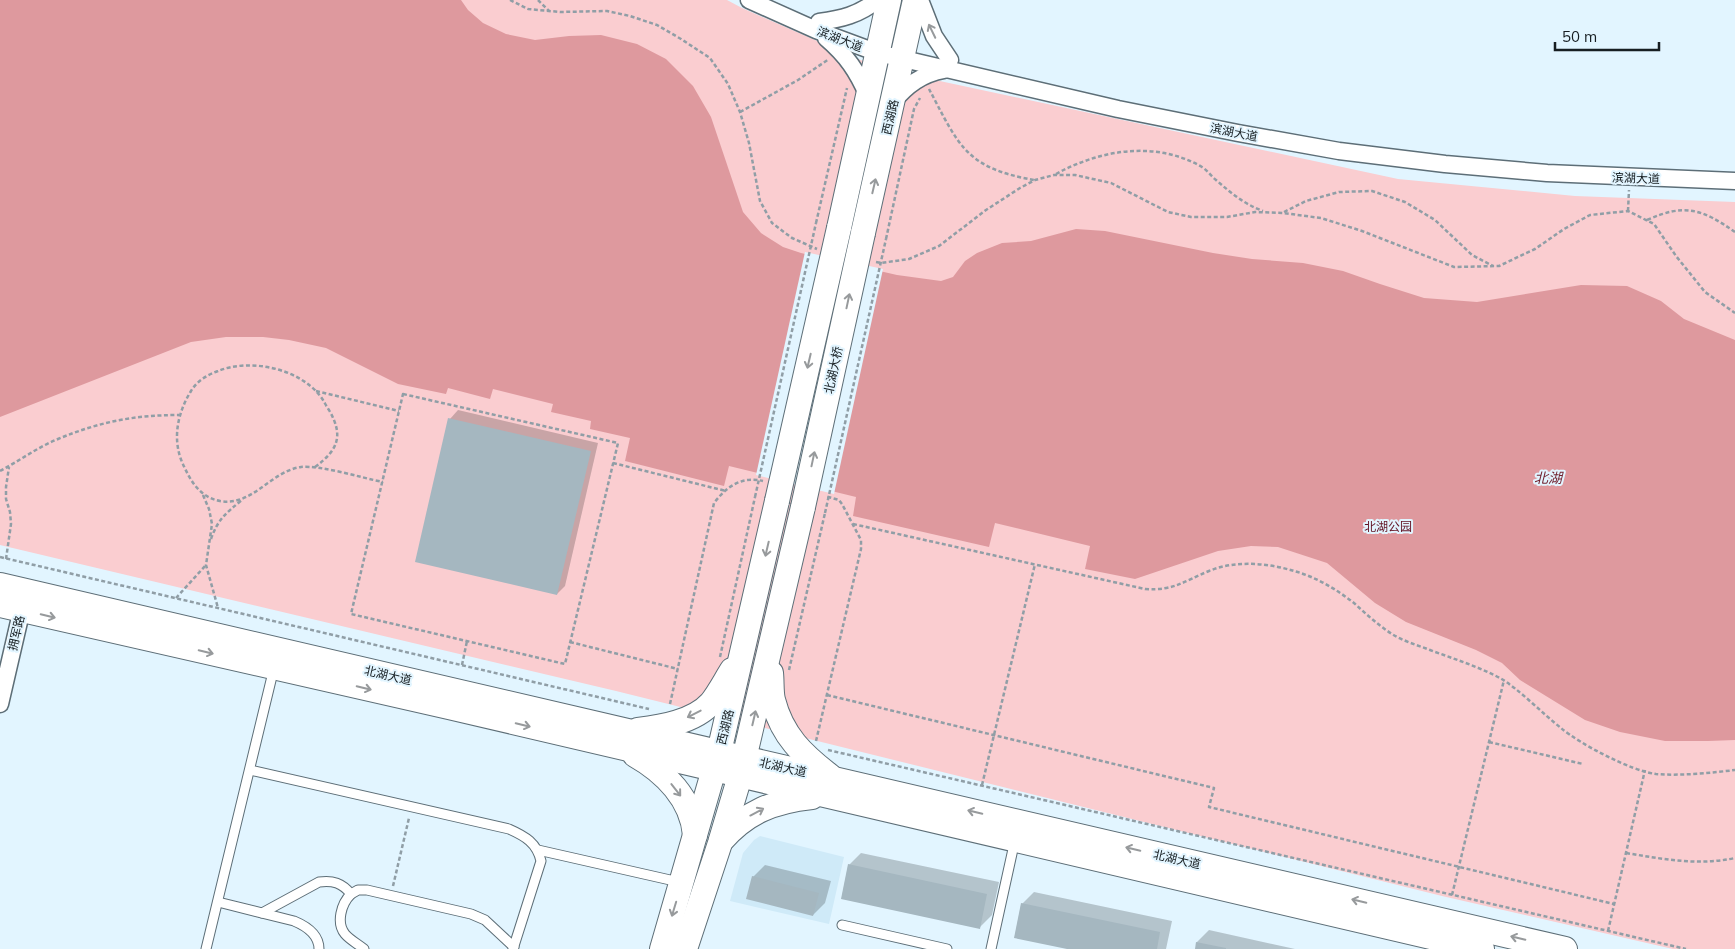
<svg xmlns="http://www.w3.org/2000/svg" width="1735" height="949" font-family="Mulish,'Noto Sans SC',sans-serif">
  <style>
    .built { fill: #cfeaf8 }
    .green { fill: #facdd0 }
    .water { fill: #de999e }
    .pier { fill: #e2f5ff }
    .shadow { fill: #0003 }
    .building { fill: #a5b7c0 }
    .lines { fill: none; stroke-linecap: round; stroke-linejoin: round }
    .lane-casing { stroke: #5d6e77; stroke-width: 11 }
    .street-casing { stroke: #5d6e77; stroke-width: 19 }
    .secondary-casing { stroke: #5d6e77; stroke-width: 26 }
    .path { stroke: #909ea6; stroke-width: 2.5; stroke-dasharray: 4 2.5; stroke-linecap: butt }
    .lane { stroke: #fff; stroke-width: 9 }
    .street { stroke: #fff; stroke-width: 16 }
    .secondary { stroke: #fff; stroke-width: 24 }
    .secondary-bridge-casing { stroke: #5d6e77; stroke-width: 26; stroke-linecap: butt }
    .path-bridge { stroke: #909ea6; stroke-width: 2.5; stroke-dasharray: 4 2.5; stroke-linecap: butt }
    .secondary-bridge { stroke: #fff; stroke-width: 24 }
    .oneway { stroke: #979a9c }
    .labels { text-anchor: middle; dominant-baseline: central; stroke-width: 4; stroke-linejoin: round; paint-order: stroke }
    .street-label { font-size: 12px; fill: #171e22; stroke: #e2f5ff }
    .park-label { font-size: 12px; fill: #621123; stroke: #e2f5ff }
    .water-label { font-size: 14px; font-style: italic; fill: #701f2d; stroke: #e2f5ff }
  </style>
  <rect width="100%" height="100%" fill="#e2f5ff"/>
  <path class="built" d="M760,836l84,21 -15,67 -99,-23 13,-48 11,-13z"/>
  <path class="green" d="M0,0h727l15,8 137,60 519,111 177,17 160,6v747h-62l-231,-53 -826,-205 -616,-146z"/>
  <path class="water" d="M0,0h461l7,10 15,13 23,11 29,6 34,-4 32,-1 36,9 29,15 27,27 18,31 32,95 18,21 22,14 18,6 96,22 44,6 12,-4 12,-16 12,-8 25,-10 29,-2 45,-12 29,2 108,22 39,6 51,4 40,8 37,13 44,14 53,4 104,-17 46,1 34,15 23,18 51,21v400l-27,1h-43l-45,-9 -35,-12 -65,-40 -18,-17 -26,-13 -70,-28 -31,-19 -48,-40 -49,-16 -27,-1 -33,5 -83,28 -50,-10 5,-23 -95,-23 -6,24 -136,-31 3,-19 -127,-31 -5,20 -99,-25 5,-23 -40,-9 1,-8 -40,-9 2,-8 -60,-15 -3,10 -42,-11 -2,6 -48,-10 -72,-36 -37,-8 -26,-3h-37l-35,5 -191,75z"/>
  <path class="pier" d="M805,252l78,17 -49,225 -78,-19z"/>
  <g class="shadow">
    <path d="M458,410l140,33 -33,143 -8,8 -107,-175z"/>
    <path d="M861,853l138,29 -7,33 -12,12 -131,-62z"/>
    <path d="M765,865l66,16 -6,22 -12,12 -60,-38z"/>
    <path d="M1034,892l138,29 -6,28h-93l-51,-45z"/>
    <path d="M1209,930l86,19h-99l1,-7z"/>
  </g>
  <g class="building">
    <path d="M448,418l143,33 -34,144 -142,-33z"/>
    <path d="M848,864l139,30 -7,35 -139,-30z"/>
    <path d="M752,876l67,17 -6,23 -67,-17z"/>
    <path d="M1021,903l139,29 -3,17h-90l-53,-11z"/>
    <path d="M1196,942l30,6v1h-31z"/>
  </g>
  <g class="lines">
    <g class="lane-casing">
      <g id="lane">
        <path d="M250,770l259,59c16,7 28,14 32,32l-28,88"/>
        <path d="M538,850l141,32"/>
        <path d="M351,894l7,-4h9l104,24 14,6 29,27"/>
        <path d="M218,902l76,19c12,5 25,13 25,28"/>
        <path d="M262,913l57,-31c14,-2 23,1 32,12 -10,10 -15,29 -6,40 5,6 13,10 19,15"/>
        <path d="M842,925l105,24"/>
        <path d="M206,949l68,-281"/>
        <path d="M991,949l24,-109"/>
      </g>
    </g>
    <g class="street-casing">
      <g id="street">
        <path d="M749,0l67,30 62,23 240,56 120,24 101,18 106,13 102,9 188,8"/>
        <path d="M920,0l14,36 16,24"/>
        <path d="M819,22c22,-3 40,-7 58,-22"/>
        <path d="M826,38c21,18 31,33 42,58"/>
        <path d="M893,102c14,-17 29,-28 51,-32"/>
        <path d="M0,704l24,-104"/>
      </g>
    </g>
    <g class="secondary-casing">
      <g id="secondary">
        <path d="M839,228l50,-228"/>
        <path d="M863,233l52,-233"/>
        <path d="M0,585l1565,364"/>
        <path d="M0,605l449,102 1033,242"/>
        <path d="M771,673c1,9 0,19 2,27 9,36 30,55 57,76"/>
        <path d="M638,730c23,-3 56,-8 73,-27 8,-10 14,-22 21,-33"/>
        <path d="M635,755c30,17 57,44 60,80"/>
        <path d="M721,841c25,-29 53,-40 91,-44"/>
        <path d="M662,949l57,-197 58,-251"/>
        <path d="M685,949l35,-106 20,-67 63,-269"/>
      </g>
    </g>
    <g class="path">
      <path d="M510,0l18,9 32,3 47,-1 23,5 27,9 24,14 29,19 18,26 12,28 9,31 11,58 12,22 20,15 25,11"/>
      <path d="M538,0l11,11"/>
      <path d="M929,89c11,20 24,50 41,65 17,16 42,22 64,26"/>
      <path d="M740,112l58,-32 31,-21"/>
      <path d="M1056,174c44,-24 99,-34 146,-7 5,3 9,9 14,13 15,13 28,24 47,31"/>
      <path d="M1628,211l1,-21"/>
      <path d="M1284,212l22,-11 33,-9 33,-1 33,11 30,18 37,35 21,11"/>
      <path d="M1647,220c38,-17 55,-11 88,12"/>
      <path d="M816,223l31,-135"/>
      <path d="M886,239l28,-130 6,-11"/>
      <path d="M876,262l5,1 28,-4 30,-13 47,-36 34,-22 15,-8 19,-5h21l36,8 57,29 23,5h36l28,-5 28,1 38,5 41,13 92,36 45,-1 36,-17 29,-20 26,-14 38,-4 26,13 22,32 29,36 30,21"/>
      <path d="M316,391l83,20"/>
      <path d="M403,394l215,49 -53,221 -214,-50z"/>
      <path d="M613,463l113,28"/>
      <path d="M315,467c23,-17 29,-31 14,-57 -3,-4 -5,-9 -8,-13 -22,-29 -71,-39 -103,-26 -11,4 -21,10 -27,20 -13,21 -19,47 -9,71 8,18 17,35 38,39 32,6 51,-30 81,-34 20,-2 61,11 82,15"/>
      <path d="M0,471c19,-10 38,-24 58,-32 41,-17 76,-24 121,-24"/>
      <path d="M203,495l6,14 3,15 -6,41 12,43"/>
      <path d="M853,524l292,65c29,2 39,-8 64,-18 26,-11 59,-8 85,0 22,6 42,18 60,32 12,11 24,22 38,31 11,7 25,11 38,16 24,9 47,16 70,28 19,11 43,36 61,50 19,16 70,43 95,46 26,2 54,-1 79,-4"/>
      <path d="M211,539c7,-20 15,-26 31,-39"/>
      <path d="M0,557l649,152"/>
      <path d="M6,559l5,-35 -1,-12 -4,-13v-12l3,-20"/>
      <path d="M176,598l30,-33"/>
      <path d="M570,642l108,27"/>
      <path d="M720,657l35,-160"/>
      <path d="M462,665l5,-24"/>
      <path d="M789,670l36,-157"/>
      <path d="M827,695l387,93 -5,19 405,97"/>
      <path d="M670,704l44,-201c13,-17 28,-27 49,-22"/>
      <path d="M816,741l45,-192v-9l-19,-36 -3,-4 -14,-4"/>
      <path d="M1489,742l94,22"/>
      <path d="M828,750l858,199"/>
      <path d="M982,785l53,-221"/>
      <path d="M1626,853c37,6 72,13 109,5"/>
      <path d="M393,886l16,-68"/>
      <path d="M1452,895l52,-215"/>
      <path d="M1608,931l37,-161"/>
    </g>
    <use href="#lane" class="lane"/>
    <use href="#street" class="street"/>
    <use href="#secondary" class="secondary"/>
    <g class="secondary-bridge-casing">
      <g id="secondary-bridge">
        <path d="M777,501l62,-273"/>
        <path d="M803,507l60,-274"/>
      </g>
    </g>
    <g class="path-bridge">
      <path d="M755,497l61,-274"/>
      <path d="M825,513l61,-274"/>
    </g>
    <use href="#secondary-bridge" class="secondary-bridge"/>
  </g>
  <defs><path id="oneway-shaft" d="M-6 0H5M1.5-3L5.5 0L1.5 3" fill="none" stroke-width="1.6" stroke-linecap="round" stroke-linejoin="round" transform="scale(1.25)"/></defs>
  <g class="oneway">
    <use href="#oneway-shaft" transform="translate(932 31) rotate(-116)"/>
    <use href="#oneway-shaft" transform="translate(874 186) rotate(-77)"/>
    <use href="#oneway-shaft" transform="translate(848 301) rotate(-78)"/>
    <use href="#oneway-shaft" transform="translate(809 361) rotate(103)"/>
    <use href="#oneway-shaft" transform="translate(813 459) rotate(-78)"/>
    <use href="#oneway-shaft" transform="translate(767 549) rotate(103)"/>
    <use href="#oneway-shaft" transform="translate(48 616) rotate(13)"/>
    <use href="#oneway-shaft" transform="translate(206 652) rotate(13)"/>
    <use href="#oneway-shaft" transform="translate(364 688) rotate(13)"/>
    <use href="#oneway-shaft" transform="translate(694 714) rotate(153)"/>
    <use href="#oneway-shaft" transform="translate(754 718) rotate(-77)"/>
    <use href="#oneway-shaft" transform="translate(523 725) rotate(13)"/>
    <use href="#oneway-shaft" transform="translate(676 790) rotate(52)"/>
    <use href="#oneway-shaft" transform="translate(757 812) rotate(-28)"/>
    <use href="#oneway-shaft" transform="translate(975 812) rotate(-167)"/>
    <use href="#oneway-shaft" transform="translate(1133 849) rotate(-167)"/>
    <use href="#oneway-shaft" transform="translate(1359 901) rotate(-167)"/>
    <use href="#oneway-shaft" transform="translate(674 909) rotate(107)"/>
    <use href="#oneway-shaft" transform="translate(1518 938) rotate(-167)"/>
  </g>
  <g class="labels">
    <g class="street-label">
      <text transform="translate(840 39) rotate(21)">滨湖大道</text>
      <text transform="translate(890 117) rotate(-77)">西湖路</text>
      <text transform="translate(1234 132) rotate(11)">滨湖大道</text>
      <text transform="translate(1636 178) rotate(2)">滨湖大道</text>
      <text transform="translate(833 370) rotate(-78)">北湖大桥</text>
      <text transform="translate(16 633) rotate(-77)">拥军路</text>
      <text transform="translate(388 675) rotate(13)">北湖大道</text>
      <text transform="translate(725 727) rotate(-76)">西湖路</text>
      <text transform="translate(783 767) rotate(13)">北湖大道</text>
      <text transform="translate(1177 859) rotate(13)">北湖大道</text>
    </g>
    <g class="park-label">
      <text x="1388" y="526">北湖公园</text>
    </g>
    <g class="water-label">
      <text x="1548" y="478">北湖</text>
    </g>
  </g>
  <path d="M1555 42v8h104v-8" fill="none" stroke="#171e22" stroke-width="2.5"/>
  <text x="1562" y="42" font-size="15" fill="#171e22" stroke="#e2f5ff" stroke-width="4" paint-order="stroke">50 m</text>
</svg>
